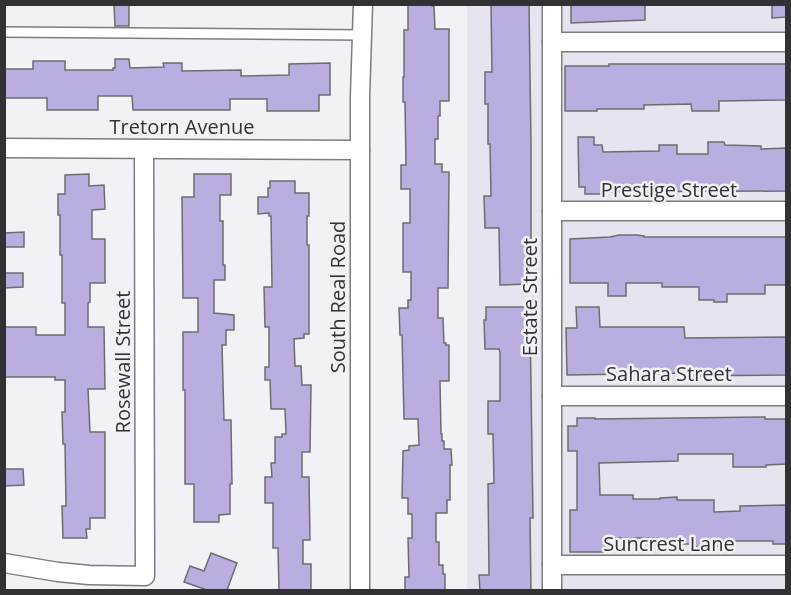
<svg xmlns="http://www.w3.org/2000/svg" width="791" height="595" font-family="'Open Sans',sans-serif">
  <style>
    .built { fill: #e7e4ef }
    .building { fill: #b9aedf; stroke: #6d6d70; stroke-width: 1.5 }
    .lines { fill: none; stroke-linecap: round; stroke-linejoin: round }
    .lane-casing { stroke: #7d7c80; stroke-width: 12 }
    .street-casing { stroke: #7d7c80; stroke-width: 21 }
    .lane { stroke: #fff; stroke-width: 9 }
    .street { stroke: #fff; stroke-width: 18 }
    .labels { text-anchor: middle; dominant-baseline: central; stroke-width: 5; stroke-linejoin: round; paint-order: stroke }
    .street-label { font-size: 20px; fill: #323133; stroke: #f2f2f6 }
  </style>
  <rect width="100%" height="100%" fill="#f2f2f6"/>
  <rect class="built" x="467" y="5" width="319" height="585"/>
  <g class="building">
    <path d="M114,4h15v22h-14z"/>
    <path d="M408,4h24v2h2l1,23h14v72h-9v15h-2v23h-3v25h7v8h7l-1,116h-10v30h5l1,25h2v2h3v36h-9l1,53h1v7h2v8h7l1,16h-2v35h-3v13h-11v29h3v23h4v9h2v17h-40v-14h4l-1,-39h4v-24h-4v-16h-6l1,-47 6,-1v-4l10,-1 -1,-26h-14l-2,-84h-2l-1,-27h9v-8h3v-28h-8v-49h7v-34h-9v-24h5l-1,-63h-2v-25h1v-47h4z"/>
    <path d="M491,4h38l2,140v121h-5l1,19 -27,1 -1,-57h-14l-1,-32h7l-1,-52h-2v-40h-3v-32h7z"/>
    <path d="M571,4h74v16l-74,3z"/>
    <path d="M772,4h14v13l-14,1z"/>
    <path d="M115,59h14l1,9 34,-1 -1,-4h19v8l59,-1v6l48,-1v-11l41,-1v32h-11v16h-52v-12h-37v11h-97l-1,-14h-34v14h-51v-12h-43v-29h29v-8h32v9h48v-2h2z"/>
    <path d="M609,64h177v36l-67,1v10h-27l-1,-7 -47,1v4h-47v2h-32v-45h44z"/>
    <path d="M578,137h16v8h8l1,7 56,-1v-6h18v9h31v-12h16l1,3 36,1v3l25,-1v43l-183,1v2h-18v-7h-6z"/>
    <path d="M89,174v12l15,-1 1,24 -13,1v29h13v44h-15v19l-2,1v24h16l1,62h-17l2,43h15v86h-15v11h-4l1,9h-24l-1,-32h4l-1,-62h-2l-1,-32h3v-32h-10v-3h-51v-50h32v8h29v-32h-3v-48h-2v-40h-2v-21h7v-19z"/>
    <path d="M194,174h37v21h-11v26h3v44h2v15h-11v33l20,2v15h-8v15h-4l2,75h7l1,64h-2v30l-11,1v7h-25v-38h-9v-94h-2v-58h15v-34h-15l-1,-101h12z"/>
    <path d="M270,181h25v12h14v23h-2v29h2v89h-5v4l-10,1 1,27h6l1,19h9l-1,67h-8v25h7l1,63h-7v24h8v27h-32l-1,-43h-5v-45h-8v-26h7l-1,-14h4v-26h7v-3h4l-1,-25h-14l-1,-29h-5v-13h4v-40h-4l-1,-40h8l-1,-71h-2v-3l-11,1v-17h10v-9h2z"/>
    <path d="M24,232v15h-20v-14z"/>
    <path d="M619,235h18l7,1v1h142v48h-21v9h-38v8h-13v-2h-15v-13h-37v-4h-36v13h-18v-13h-38v-44l40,-2z"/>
    <path d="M4,273h19v14l-19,1z"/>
    <path d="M486,307h41v12h3l3,199h-3l1,73h-51l-1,-16h10l-1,-91 6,-1 -1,-49h-5v-33h12v-49l-1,-3h-14l-1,-29h2z"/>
    <path d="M576,307h23l1,20h84l1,11 101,-1v38l-95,1v-3l-124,2 -1,-47h11z"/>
    <path d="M765,417v2h21v45l-20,1v2h-33v-13h-55v7l-79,2 1,32h33v4h27v-1l17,-1v3h37v12l26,-1v-5l46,-1v39h-13v-3h-51v5l-25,2v-1h-4v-3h-36v-6h-52v14h-35v-42h7v-59h-9v-25h9v-8h18v1z"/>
    <path d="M4,469h19l1,16 -20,1z"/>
    <path d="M211,553l26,10 -10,27h-20l-23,-8 6,-16 14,5z"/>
  </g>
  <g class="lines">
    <g class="lane-casing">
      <path id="lane" d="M4,32l358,3"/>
    </g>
    <g class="street-casing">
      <g id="street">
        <path d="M552,4v586"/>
        <path d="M552,42h234"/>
        <path d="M4,148l356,2"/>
        <path d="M552,211h234"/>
        <path d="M552,396h234"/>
        <path d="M4,563l54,9 31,3 56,1 -1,-427"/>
        <path d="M552,565h234"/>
        <path d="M360,590v-493l3,-93"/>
      </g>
    </g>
    <use href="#lane" class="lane"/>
    <use href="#street" class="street"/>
  </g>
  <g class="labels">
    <g class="street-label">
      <text x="182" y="126">Tretorn Avenue</text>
      <text x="669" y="189">Prestige Street</text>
      <text transform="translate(337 297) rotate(-90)">South Real Road</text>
      <text transform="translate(529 297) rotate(-90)">Estate Street</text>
      <text transform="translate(122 362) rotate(-90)">Rosewall Street</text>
      <text x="669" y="373">Sahara Street</text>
      <text x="669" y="543">Suncrest Lane</text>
    </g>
  </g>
  <rect width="791" height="595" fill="none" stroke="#323133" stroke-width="12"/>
</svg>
